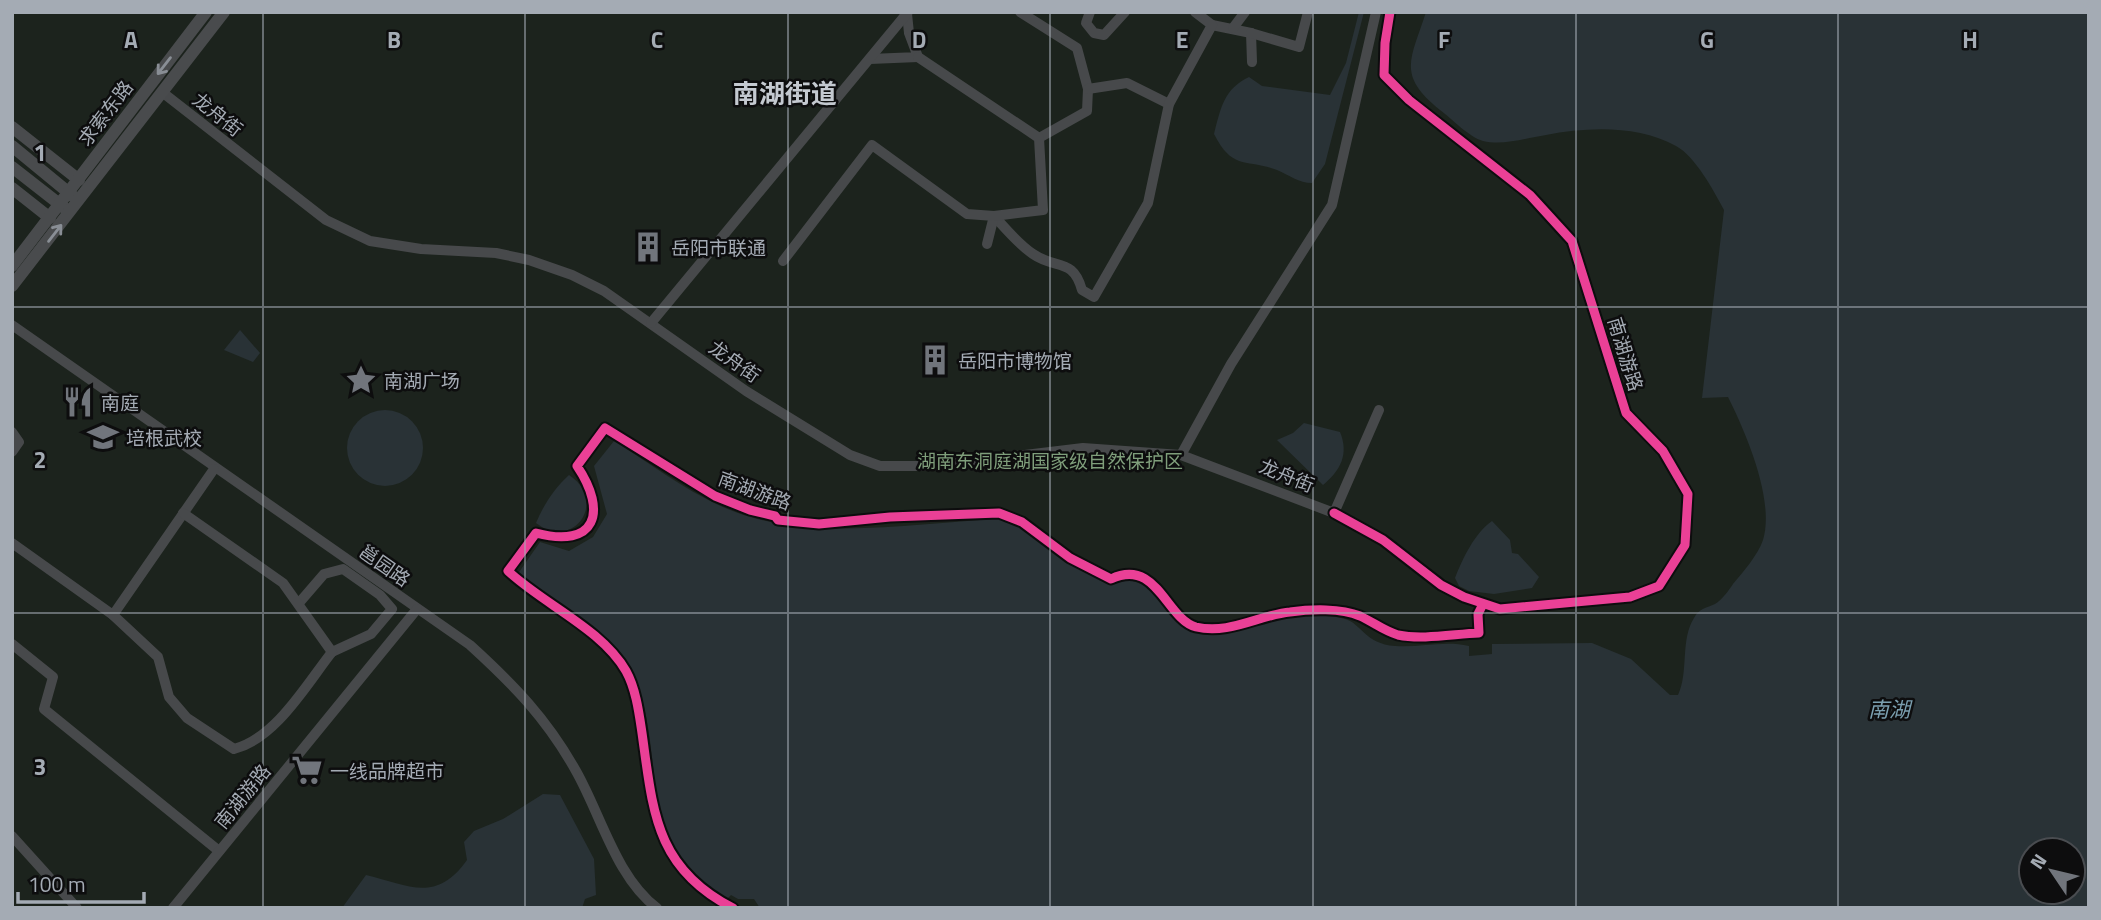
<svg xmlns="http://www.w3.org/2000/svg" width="2101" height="920" font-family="'Titillium Web','Noto Sans SC',sans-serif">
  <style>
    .green { fill: #1c231d; fill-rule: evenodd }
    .water { fill: #293236; fill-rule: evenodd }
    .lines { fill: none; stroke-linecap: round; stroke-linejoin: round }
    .minor { stroke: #47494b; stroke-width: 10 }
    .major { stroke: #494b4d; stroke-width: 12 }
    .cycleway-casing { stroke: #0d0d0e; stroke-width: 13 }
    .cycleway { stroke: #ea4096; stroke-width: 9 }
    .oneway { stroke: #898e95 }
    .grid { fill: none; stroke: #a4abb4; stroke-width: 2; stroke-opacity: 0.55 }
    .labels { text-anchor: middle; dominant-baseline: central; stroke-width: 5; stroke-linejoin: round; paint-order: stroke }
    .street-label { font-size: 19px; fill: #a4abb4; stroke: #0d0d0e }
    .poi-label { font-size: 19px; fill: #a4abb4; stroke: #0d0d0e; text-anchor: start }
    .park-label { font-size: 19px; fill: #7f9e7b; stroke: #0d0d0e }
    .water-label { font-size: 21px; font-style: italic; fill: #7b9faf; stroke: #0d0d0e }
    .district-label { font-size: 26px; font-weight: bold; fill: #c4c9d0; stroke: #0d0d0e }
    .grid-label { font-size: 23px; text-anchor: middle; font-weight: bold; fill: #a4abb4; stroke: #0d0d0e; stroke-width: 5; stroke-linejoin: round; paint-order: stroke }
  </style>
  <rect width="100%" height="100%" fill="#121213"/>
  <path class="green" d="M12,12h2077v896h-2077zM2031,850h42v42h-42z"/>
  <g class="water">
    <path d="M1359,12h5l-39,152 -13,19c-13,0 -23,-8 -35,-13 -32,-12 -44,1 -63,-36 7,-27 10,-45 35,-57l13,9 68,9 16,-32z"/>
    <path d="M1426,12h663v896h-1329l-6,-9h-16l-7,-4 -4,4c-96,-41 -58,-149 -94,-224 -19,-39 -81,-74 -116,-100l23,-33 29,9 24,-14 14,-23 -13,-48 20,-25c39,24 81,57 124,72 79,28 178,10 260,6l21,7c31,21 57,44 93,58l11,-6c18,5 33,11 45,26 9,12 9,24 29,28 34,7 63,-15 94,-16 17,0 38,-2 54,3 16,4 20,25 50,27 25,2 49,-6 74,0v10l23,-2v-10l100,-1 39,16 39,36h8c11,-23 2,-55 16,-77 5,-10 13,-10 21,-14 7,-4 14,-14 18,-20 10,-12 25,-29 30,-44 12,-40 -17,-107 -35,-143l-26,1 22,-188c-10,-19 -29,-54 -48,-64 -38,-21 -88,-19 -130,-11 -20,3 -43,11 -63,6 -14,-4 -31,-22 -43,-31 -44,-35 -29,-51 -14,-98zM2073,850v42h-42v-42z"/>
    <path d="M240,330l20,23 -7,9 -29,-12z"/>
    <circle cx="385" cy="448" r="38"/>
    <path d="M1304,423l36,9c9,22 1,38 -17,53l-46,-45 16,-7z"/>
    <path d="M569,475c40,26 4,77 -33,48 8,-19 18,-34 33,-48z"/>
    <path d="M1492,521l18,19 2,13 6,1 21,23 -7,11 -38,6 -25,-3 -10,-5 -4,-8c8,-20 19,-44 37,-57z"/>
    <path d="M543,794l17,1 34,64 2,36 -11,4 -3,9h-240l24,-33c42,10 70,29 101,-15l-3,-18 10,-11 29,-12z"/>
  </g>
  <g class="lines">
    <g class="minor">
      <path d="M1020,12l57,36 11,41 -1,22 -48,27"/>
      <path d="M1090,12l-4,11 8,10 10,2 21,-23"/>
      <path d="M1212,25l39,8 1,29"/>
      <path d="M1233,28l12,-16"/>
      <path d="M1251,33l48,14 9,-35"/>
      <path d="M870,59l48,-2 -9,-24 -2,-19"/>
      <path d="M1088,89l39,-6 42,21"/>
      <path d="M162,92l164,128 44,21 51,8 75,4 33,7 43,15 32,16 142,100 104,64 30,11h51l152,-18 98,7 153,58 45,-103"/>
      <path d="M994,216c12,13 24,28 39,38 23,16 40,3 49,36l12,7 54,-94 21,-99 43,-79 -17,-13"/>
      <path d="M987,244l7,-28"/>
      <path d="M783,261l89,-116 95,69 27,2 49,-6 -4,-72 -121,-81"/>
      <path d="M651,323l257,-311"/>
      <path d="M12,325l458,320c44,40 77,74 106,126 25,44 40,106 81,137"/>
      <path d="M12,432l7,10 -7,10"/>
      <path d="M1181,455l50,-91 101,-159 44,-193"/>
      <path d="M12,543l101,72 101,-146"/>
      <path d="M299,603l25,-29 19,-5 37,26 12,14 -21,25 -39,18"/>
      <path d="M113,615l45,42 11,40 18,21 47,31c42,-11 72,-64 98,-97l-49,-69 -100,-70"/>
      <path d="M12,644l41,33 -9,32 175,142"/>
      <path d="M12,836l65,72"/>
      <path d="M173,908l244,-299"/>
    </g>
    <g class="major">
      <path d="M12,127l67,53"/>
      <path d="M12,146l62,51"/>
      <path d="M12,167l55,43"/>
      <path d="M12,188l38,30"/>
      <path d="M12,266l194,-254"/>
      <path d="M12,286l212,-274"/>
    </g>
    <g class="cycleway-casing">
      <g id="cycleway">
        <path d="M1334,513l49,27 58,45 23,12 36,12 130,-12 29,-11 26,-41 3,-51 -25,-43 -37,-38 -54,-172 -42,-46 -121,-95 -25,-25 1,-32 5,-31"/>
        <path d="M733,908c-78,-40 -80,-97 -91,-175 -3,-20 -6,-44 -16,-62 -24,-42 -83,-67 -118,-100l28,-38c60,16 72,-21 41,-67l28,-38 110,68 35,14 25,6 3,4 41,4 71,-7 109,-4 23,9 48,36 41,21c46,-22 55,40 85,48 33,8 63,-12 94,-15 21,-3 51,-4 70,4 13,6 24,15 38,19 24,5 56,-1 81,-2l-1,-19 5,-10"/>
      </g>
    </g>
    <use href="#cycleway" class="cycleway"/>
  </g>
  <defs><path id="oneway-shaft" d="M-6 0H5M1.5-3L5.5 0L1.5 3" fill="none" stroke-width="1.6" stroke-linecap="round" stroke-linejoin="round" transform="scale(1.75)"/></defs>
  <g class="oneway">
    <use href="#oneway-shaft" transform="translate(164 66) rotate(128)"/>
    <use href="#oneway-shaft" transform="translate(55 233) rotate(-52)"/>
  </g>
  <path class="grid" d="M263,12v896M525,12v896M788,12v896M1050,12v896M1313,12v896M1576,12v896M1838,12v896M12,307h2077M12,613h2077"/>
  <defs>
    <g id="building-bare" transform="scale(2.415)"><path d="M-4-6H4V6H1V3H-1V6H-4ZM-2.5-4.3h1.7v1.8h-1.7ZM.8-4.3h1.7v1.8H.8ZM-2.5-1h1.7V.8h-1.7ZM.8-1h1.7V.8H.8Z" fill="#71757c" stroke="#0d0d0e" stroke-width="2.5" paint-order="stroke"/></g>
    <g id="sight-bare" transform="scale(2.415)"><path d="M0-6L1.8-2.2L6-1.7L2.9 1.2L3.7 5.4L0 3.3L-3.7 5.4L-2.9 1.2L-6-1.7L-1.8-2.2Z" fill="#71757c" stroke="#0d0d0e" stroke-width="2.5" paint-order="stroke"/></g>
    <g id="restaurant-bare" transform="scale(2.415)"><path d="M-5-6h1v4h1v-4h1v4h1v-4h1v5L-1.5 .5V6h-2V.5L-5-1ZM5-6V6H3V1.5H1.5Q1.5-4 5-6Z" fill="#71757c" stroke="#0d0d0e" stroke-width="2.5" paint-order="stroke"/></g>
    <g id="school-bare" transform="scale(2.415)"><path d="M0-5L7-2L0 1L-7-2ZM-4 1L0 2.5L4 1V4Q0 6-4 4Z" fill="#71757c" stroke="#0d0d0e" stroke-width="2.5" paint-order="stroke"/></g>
    <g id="supermarket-bare" transform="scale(2.415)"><path d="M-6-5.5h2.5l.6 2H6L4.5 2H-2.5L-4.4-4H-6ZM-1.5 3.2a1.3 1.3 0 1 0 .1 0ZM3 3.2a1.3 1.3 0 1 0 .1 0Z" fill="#71757c" stroke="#0d0d0e" stroke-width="2.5" paint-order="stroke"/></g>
  </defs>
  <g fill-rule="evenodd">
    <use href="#building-bare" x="648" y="247"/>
    <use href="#building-bare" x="935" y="360"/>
    <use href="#sight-bare" x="361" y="380"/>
    <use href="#restaurant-bare" x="78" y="402"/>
    <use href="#school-bare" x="103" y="437"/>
    <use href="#supermarket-bare" x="307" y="770"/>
  </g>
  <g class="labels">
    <g class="street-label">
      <text transform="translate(105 113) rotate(-53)">求索东路</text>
      <text transform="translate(218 114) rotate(38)">龙舟街</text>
      <text transform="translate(1626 354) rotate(73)">南湖游路</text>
      <text transform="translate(735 361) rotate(35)">龙舟街</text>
      <text transform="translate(1287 475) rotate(22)">龙舟街</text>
      <text transform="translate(755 490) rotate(20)">南湖游路</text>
      <text transform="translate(385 565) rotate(35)">邕园路</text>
      <text transform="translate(242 796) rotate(-51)">南湖游路</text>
    </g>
    <g class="poi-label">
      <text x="671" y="247">岳阳市联通</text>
      <text x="958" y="360">岳阳市博物馆</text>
      <text x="384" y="380">南湖广场</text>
      <text x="101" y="402">南庭</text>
      <text x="126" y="437">培根武校</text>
      <text x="330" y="770">一线品牌超市</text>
    </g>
    <g class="park-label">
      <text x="1050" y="460">湖南东洞庭湖国家级自然保护区</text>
    </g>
    <g class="water-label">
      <text x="1889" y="709">南湖</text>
    </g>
    <g class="district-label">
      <text x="785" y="93">南湖街道</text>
    </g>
  </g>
  <g class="grid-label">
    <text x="131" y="48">A</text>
    <text x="394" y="48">B</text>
    <text x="657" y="48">C</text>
    <text x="919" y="48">D</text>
    <text x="1182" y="48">E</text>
    <text x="1444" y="48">F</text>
    <text x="1707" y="48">G</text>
    <text x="1970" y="48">H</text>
    <text x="40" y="161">1</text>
    <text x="40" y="468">2</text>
    <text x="40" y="775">3</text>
  </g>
  <rect width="2101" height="920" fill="none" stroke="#a4abb4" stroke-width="28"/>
  <g transform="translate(2052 871) rotate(305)"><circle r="33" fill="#0d0d0e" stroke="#494c50" stroke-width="2"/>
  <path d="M0-5L12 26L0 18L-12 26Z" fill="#71757c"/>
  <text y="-10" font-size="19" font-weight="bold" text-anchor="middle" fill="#a4abb4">N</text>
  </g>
  <path d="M18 892v10h126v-10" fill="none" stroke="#a4abb4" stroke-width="3.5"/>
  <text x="28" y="892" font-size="21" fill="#a4abb4" stroke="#0d0d0e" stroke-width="5" paint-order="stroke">100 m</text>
</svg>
